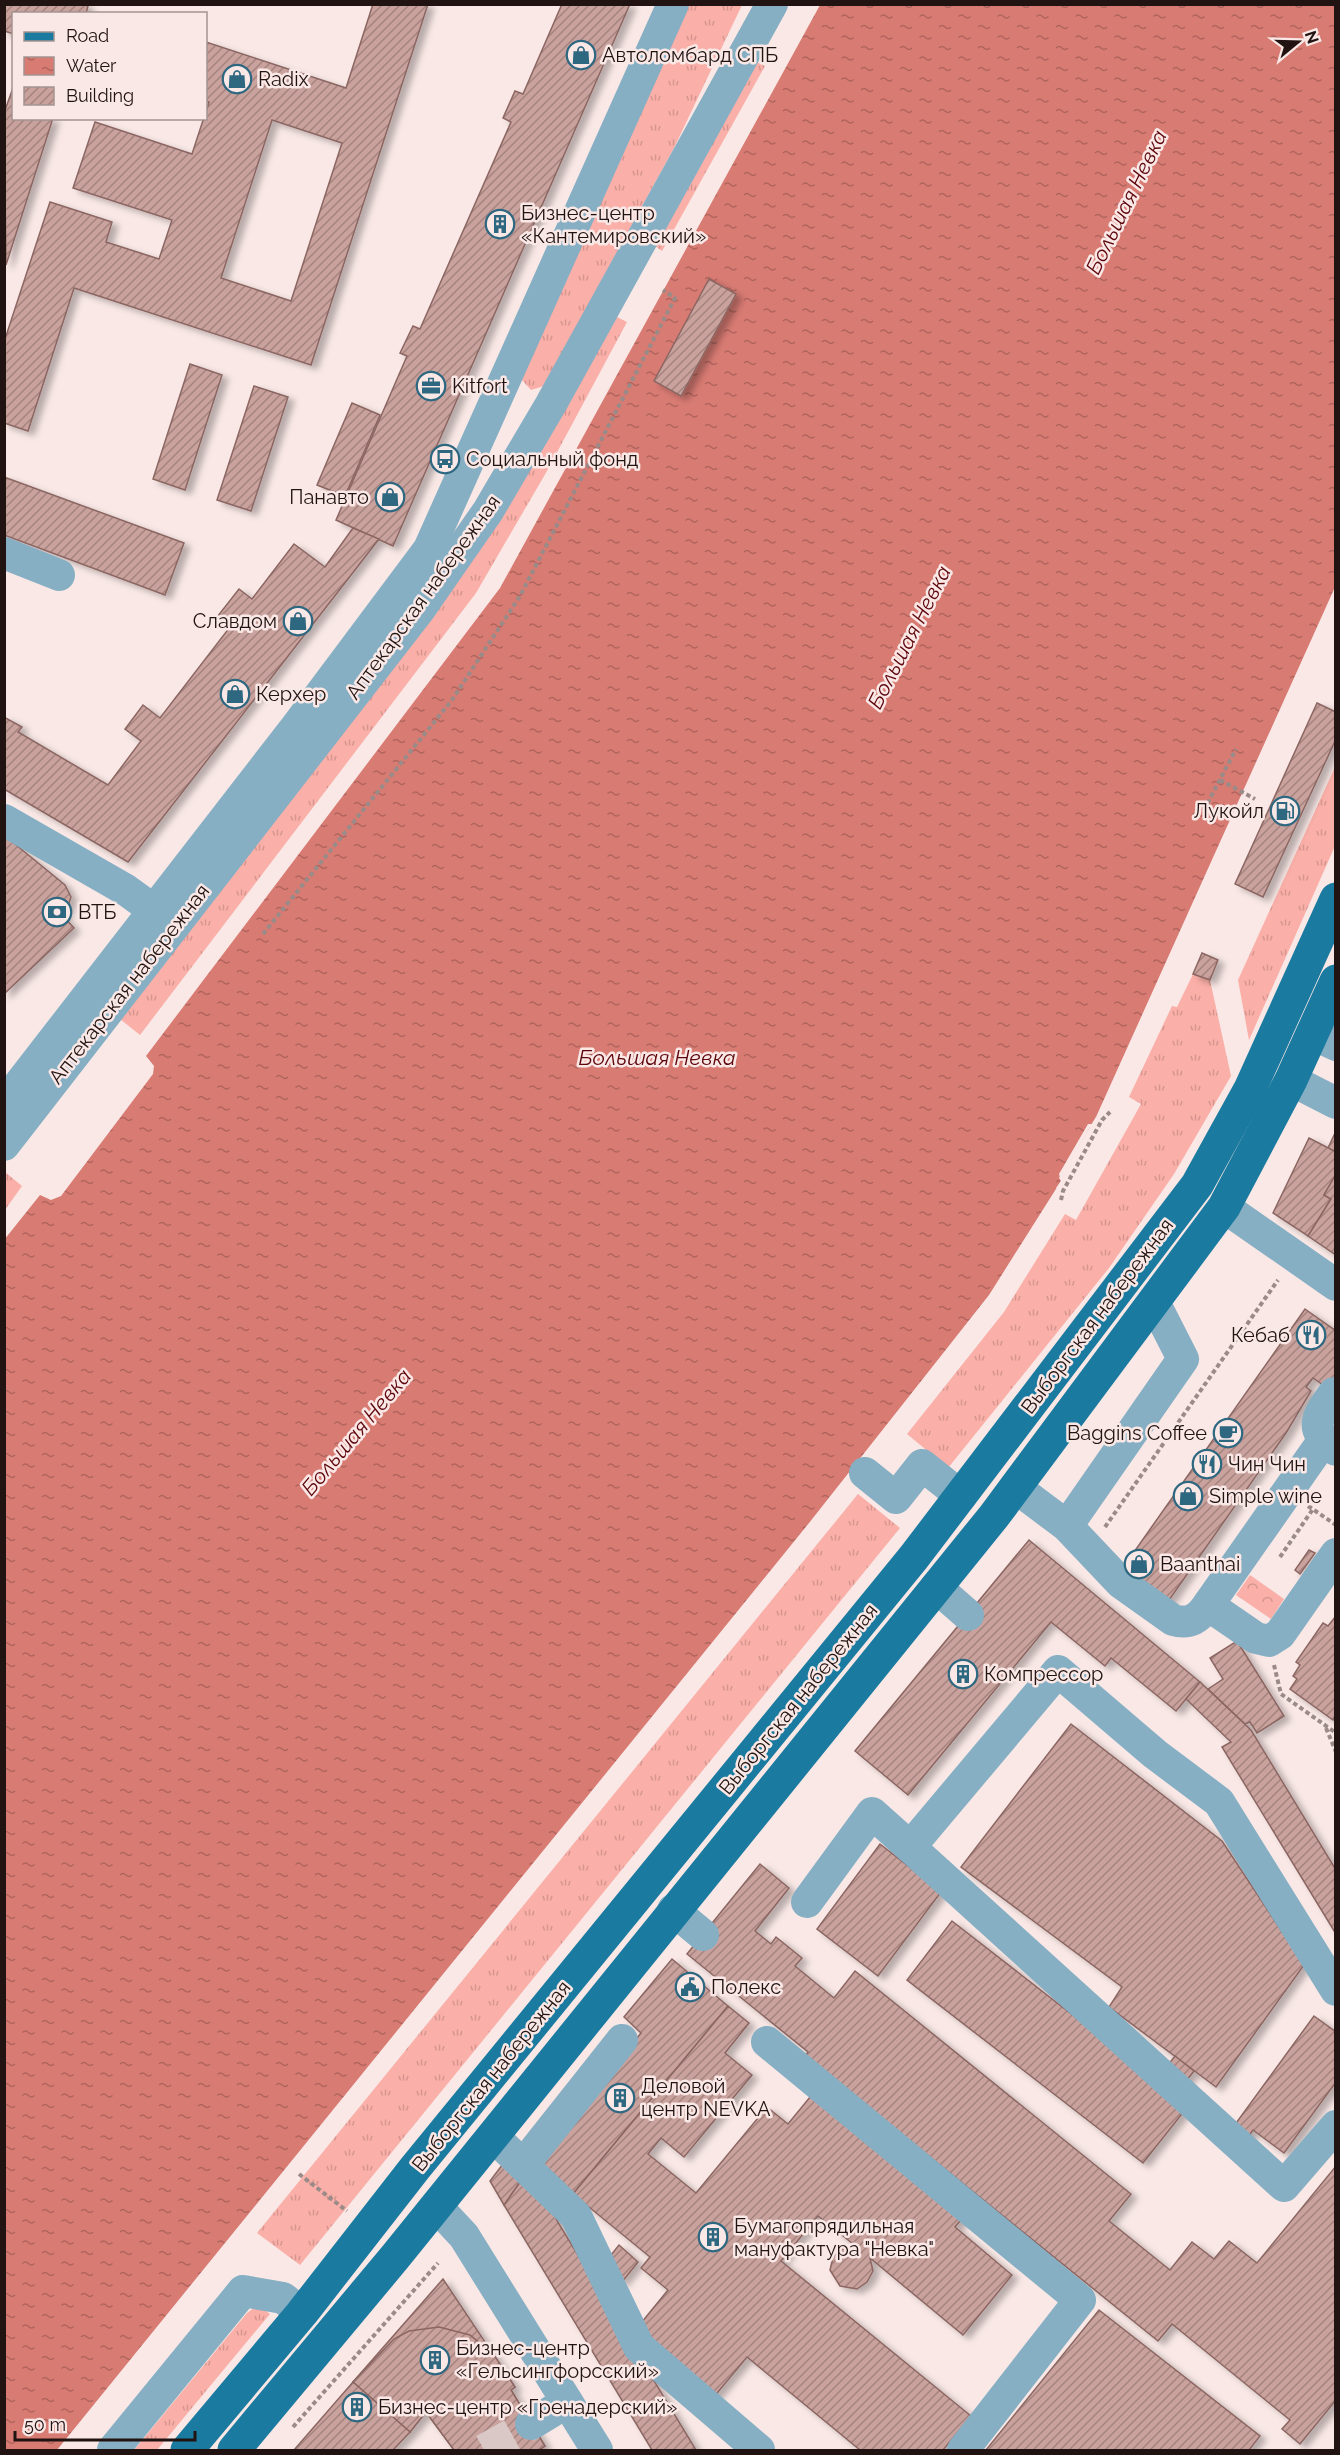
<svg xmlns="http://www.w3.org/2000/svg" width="1340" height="2455" font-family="Raleway,sans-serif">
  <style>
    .grass { fill: url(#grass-tufts) }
    .park { fill: url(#park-crowns) }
    .water { fill: url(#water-ripples) }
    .pier { fill: #f9e8e6 }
    .building { fill: url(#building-hatch); stroke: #8b6662; stroke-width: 1.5; fill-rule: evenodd; filter: url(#shadow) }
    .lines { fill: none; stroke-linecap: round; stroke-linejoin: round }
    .minor-tunnel { stroke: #d9c8c6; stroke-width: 32; stroke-dasharray: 32 16; stroke-linecap: butt }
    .path { stroke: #9a8a88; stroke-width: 4; stroke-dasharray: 4.5 3; stroke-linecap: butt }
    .minor { stroke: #86afc4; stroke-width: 32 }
    .major { stroke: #1b7a9f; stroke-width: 33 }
    .labels { text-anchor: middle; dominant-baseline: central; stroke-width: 5; stroke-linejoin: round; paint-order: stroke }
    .poi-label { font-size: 20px; fill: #211311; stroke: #f9e8e6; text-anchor: start }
    .street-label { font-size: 20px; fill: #211311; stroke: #f9e8e6 }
    .water-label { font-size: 21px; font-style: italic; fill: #5d050b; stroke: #f9e8e6 }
  </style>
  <defs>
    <pattern id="grass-tufts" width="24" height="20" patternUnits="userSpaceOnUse" patternTransform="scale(1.5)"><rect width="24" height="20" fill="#faafa8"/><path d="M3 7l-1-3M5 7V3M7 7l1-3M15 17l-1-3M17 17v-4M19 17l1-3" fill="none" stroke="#d69690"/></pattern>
    <pattern id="park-crowns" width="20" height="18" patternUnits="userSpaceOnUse" patternTransform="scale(1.5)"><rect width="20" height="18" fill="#faafa8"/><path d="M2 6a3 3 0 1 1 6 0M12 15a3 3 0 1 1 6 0" fill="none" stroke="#d69690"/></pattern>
    <pattern id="water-ripples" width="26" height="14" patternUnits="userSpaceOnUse" patternTransform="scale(1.5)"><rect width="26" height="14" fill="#d87b73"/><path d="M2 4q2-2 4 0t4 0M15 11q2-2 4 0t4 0" fill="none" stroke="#af645d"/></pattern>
    <pattern id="building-hatch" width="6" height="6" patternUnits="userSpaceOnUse" patternTransform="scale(1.5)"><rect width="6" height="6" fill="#caa29d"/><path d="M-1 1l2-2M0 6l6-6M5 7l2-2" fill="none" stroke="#a4837f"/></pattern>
    <filter id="shadow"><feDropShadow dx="6" dy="4" stdDeviation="3" flood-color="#0004"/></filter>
  </defs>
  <rect width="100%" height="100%" fill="#f9e8e6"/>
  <g class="grass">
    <path d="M689,5h53l-68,143 -130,238 -13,4 -9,-10 1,-8z"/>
    <path d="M757,62l8,4 -103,185 -7,-5z"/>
    <path d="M615,316l12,6 -80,149 -71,122 -336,442 -20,-16z"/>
    <path d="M1335,767v79l-86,194 -11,-60z"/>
    <path d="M1193,974l17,6 21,96 -57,98 -65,94 -161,200 -41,-34 97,-122 61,-98 11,6 65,-116 -12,-7 43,-91 5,1z"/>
    <path d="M5,1172l17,14 -17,24h-1z"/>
    <path d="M858,1494l42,34 -600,737 -43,-32z"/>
    <path d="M254,2308h8l8,6 -113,136h-23l113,-137z"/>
  </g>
  <path class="park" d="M1250,1575l34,24 -13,20 -35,-24z"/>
  <path class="water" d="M820,5h515v582l-239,530 -37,61 2,3 -72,114 -180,228 -752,927h-53v-1210l36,-45 11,5 10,-4 92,-122 1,-8 -8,-10 354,-468z"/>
  <path class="pier" d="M1096,1117l3,1 -4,7 -5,2 -28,48 2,6 -5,8 -3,-1 5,-7 -2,-7 29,-50h4z"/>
  <g class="building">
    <path d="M4,4h80l4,2 -2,8h-72v20l-10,-3z"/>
    <path d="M373,4h55l-117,361 -237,-77 -46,143 -24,-8v-81l46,-140 62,20 -6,20 53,17 13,-39 -99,-32 22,-66 97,32 17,-52 -3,-1v-59l140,46zM272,120l70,23 -51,158 -70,-23z"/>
    <path d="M562,4h68l-237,542 -57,-26 71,-164 -7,-3 13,-27 7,3 91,-207 -8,-4 12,-27 8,3z"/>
    <path d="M14,85v33h39l-47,147 -2,-152z"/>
    <path d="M709,279l27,15 -55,102 -27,-15z"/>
    <path d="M190,364l32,11 -37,115 -32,-11z"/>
    <path d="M254,386l34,11 -37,114 -34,-11z"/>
    <path d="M352,403l28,12 -35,81 -28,-11z"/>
    <path d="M4,477l180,66 -19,52 -161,-60z"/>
    <path d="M353,528l26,11 -251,323 -124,-73v-72l18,10 -4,5 90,53 33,-44 -16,-12 18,-24 17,13 70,-91 -13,-10 22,-28 13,10 42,-55 31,23z"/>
    <path d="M1317,703l19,9v27l-73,158 -28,-13z"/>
    <path d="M4,835l61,50 6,12 -7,20 10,11 -70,66z"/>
    <path d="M1202,953l16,7 -8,20 -17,-6z"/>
    <path d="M1336,1131v21l-8,-4z"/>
    <path d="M1309,1138l27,14v22l-12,21 7,4 -23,37 -35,-23z"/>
    <path d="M1336,1174v81l-28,-19 23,-37 -7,-4z"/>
    <path d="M1305,1309l31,22v63l-23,-16 -7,9 5,4 -25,42 -119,170 -40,-28 7,-9 -7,-4z"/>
    <path d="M1029,1540l171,142 -24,29 -65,-53 -6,8 -54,-44 -143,173 -53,-44z"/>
    <path d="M1309,1550l6,3 -15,21 -5,-4z"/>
    <path d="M1336,1616v100l-3,4 -43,-31 7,-10 -4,-3 7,-11 -4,-3 27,-39 5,3z"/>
    <path d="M1237,1641l47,75 -27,17 -7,-11 -5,2 -37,-35 15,-10 -13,-21z"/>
    <path d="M1200,1682l51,48 85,140v64l-114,-187 9,-5 -45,-43z"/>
    <path d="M1071,1724l151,117 82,124 -88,122 -107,-80 13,-20 -161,-120z"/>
    <path d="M880,1844l61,48 -63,84 -61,-47z"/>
    <path d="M760,1864l29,24 -34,43 16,13 5,-7 26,21 -7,8 39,32 21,-27 276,223 -22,27 61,49 22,-28 22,17 15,-18 28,22 79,-97v234l-36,44 -18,-15 8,-9 -118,-96 -14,17 -353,-285 3,-4 -121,-98z"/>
    <path d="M952,1921l204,159 19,-24 19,15 -19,24 14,10 -46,58 -236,-183z"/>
    <path d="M672,1959l56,47 -155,188 -38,-31 106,-130 -17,-16z"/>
    <path d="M728,2006l21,17 -24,30 27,22 -68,82 -23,-19 -13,16 48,39 71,-86 21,17 27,-33 155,118 -15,18 57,48 -49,60 -93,-77 3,13 -6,11 -10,7 -17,-3 -10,-16 3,-13 9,-8 16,-1 -40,-32 -37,45 190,155 -28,34h-83l-113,-93 -34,41 -80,-65 35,-43 -27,-22 9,-11 -77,-63z"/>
    <path d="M1314,2016l22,16v50l-52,71 -31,-23 -7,10 -15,-10z"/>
    <path d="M509,2156l16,19 -21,30 -14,-24z"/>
    <path d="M525,2175l48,19 -17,25 140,231h-44l-148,-245z"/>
    <path d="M619,2245l19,17 -16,20 -19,-17z"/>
    <path d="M443,2279l72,108 -4,3 34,56 -6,4h-85l-28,-38 -16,20 -57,-50z"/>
    <path d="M1099,2310l161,126 -11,14h-263z"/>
    <path d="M439,2327l31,8 24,20 21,32 -4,3 34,56 -6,4h-85l-28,-38 -16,20 -57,-50 41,-43 15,-8z"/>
    <path d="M353,2382l57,50 -17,18h-99z"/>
  </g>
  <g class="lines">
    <path class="minor-tunnel" d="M484,2450l47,-26"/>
    <g class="path">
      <path d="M1220,780l35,19"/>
      <path d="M1204,810l32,-61"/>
      <path d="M263,934l189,-234 68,-104 155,-298 -12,-8"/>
      <path d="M1061,1200l2,-9 39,-71 8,-8"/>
      <path d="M1308,1506l28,19"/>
      <path d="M1105,1527l173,-247"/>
      <path d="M1280,1557l33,-48"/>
      <path d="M1274,1665l7,29 55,39"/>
      <path d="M1326,1728l10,24"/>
      <path d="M299,2174l48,37"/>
      <path d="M293,2427l145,-164"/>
    </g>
    <g class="minor">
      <path d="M4,553l55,22"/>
      <path d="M4,820l122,70 29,21"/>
      <path d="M1312,1034l24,11"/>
      <path d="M1291,1080l45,23"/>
      <path d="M4,1104l292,-377 133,-178 244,-545"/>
      <path d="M4,1145l416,-536 68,-98 63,-107 221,-400"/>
      <path d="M1224,1207l112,78"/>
      <path d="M1334,1393c-17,24 -27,36 2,57"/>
      <path d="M1323,1441l-115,164 48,33 13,3 11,-7 56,-80"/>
      <path d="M865,1473l31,25 26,-33 39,31"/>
      <path d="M1015,1487l52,39 54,57 52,37c17,5 26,-2 35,-15"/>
      <path d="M1067,1526l116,-167 -29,-57"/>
      <path d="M936,1587l32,28"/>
      <path d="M910,1847l374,339 52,-60"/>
      <path d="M807,1902l65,-89 38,34 148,-176 97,83 64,48 117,188"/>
      <path d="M673,1910l30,25"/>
      <path d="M767,2042l313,258 -117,150"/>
      <path d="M493,2136l30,29 99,-125"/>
      <path d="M523,2165l53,51 63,131 120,103"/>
      <path d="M436,2206l28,30 133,214"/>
      <path d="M531,2424l36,-22"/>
      <path d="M113,2450l130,-159 40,7 19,15"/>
    </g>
    <g class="major">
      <path d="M187,2450l115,-137 113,-145 499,-611 283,-372 53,-96 86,-190"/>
      <path d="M234,2450l161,-193 599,-741 230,-309 67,-127 45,-99"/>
    </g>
  </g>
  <defs>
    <g id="shop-ring" transform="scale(1.5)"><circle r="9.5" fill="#f9e8e6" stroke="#2e6780" stroke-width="1.5"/><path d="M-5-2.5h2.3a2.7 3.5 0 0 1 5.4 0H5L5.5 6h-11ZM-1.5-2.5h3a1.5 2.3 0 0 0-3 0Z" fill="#2e6780"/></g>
    <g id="building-ring" transform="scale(1.5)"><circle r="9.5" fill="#f9e8e6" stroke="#2e6780" stroke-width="1.5"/><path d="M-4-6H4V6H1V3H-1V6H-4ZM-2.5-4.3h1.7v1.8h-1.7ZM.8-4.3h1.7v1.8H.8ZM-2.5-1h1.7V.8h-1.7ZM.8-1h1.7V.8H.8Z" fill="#2e6780"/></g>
    <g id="office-ring" transform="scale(1.5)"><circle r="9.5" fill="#f9e8e6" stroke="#2e6780" stroke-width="1.5"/><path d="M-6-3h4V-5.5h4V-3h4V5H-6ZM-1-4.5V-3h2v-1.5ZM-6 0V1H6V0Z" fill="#2e6780"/></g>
    <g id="bus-ring" transform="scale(1.5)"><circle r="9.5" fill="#f9e8e6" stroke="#2e6780" stroke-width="1.5"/><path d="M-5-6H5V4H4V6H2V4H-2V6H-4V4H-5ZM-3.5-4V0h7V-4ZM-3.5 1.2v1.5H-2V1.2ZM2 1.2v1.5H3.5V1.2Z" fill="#2e6780"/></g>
    <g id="fuel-ring" transform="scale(1.5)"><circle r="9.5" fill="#f9e8e6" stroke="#2e6780" stroke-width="1.5"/><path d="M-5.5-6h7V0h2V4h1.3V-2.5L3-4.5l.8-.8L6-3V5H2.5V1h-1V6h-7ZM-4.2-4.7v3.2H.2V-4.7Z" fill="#2e6780"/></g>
    <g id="bank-ring" transform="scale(1.5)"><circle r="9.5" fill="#f9e8e6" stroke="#2e6780" stroke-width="1.5"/><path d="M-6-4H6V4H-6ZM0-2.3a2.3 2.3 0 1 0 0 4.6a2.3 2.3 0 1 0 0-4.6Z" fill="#2e6780"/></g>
    <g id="restaurant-ring" transform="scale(1.5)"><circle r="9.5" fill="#f9e8e6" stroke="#2e6780" stroke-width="1.5"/><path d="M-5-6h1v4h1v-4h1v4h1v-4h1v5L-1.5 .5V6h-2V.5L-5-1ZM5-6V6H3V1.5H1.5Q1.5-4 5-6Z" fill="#2e6780"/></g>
    <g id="cafe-ring" transform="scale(1.5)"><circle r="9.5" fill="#f9e8e6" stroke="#2e6780" stroke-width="1.5"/><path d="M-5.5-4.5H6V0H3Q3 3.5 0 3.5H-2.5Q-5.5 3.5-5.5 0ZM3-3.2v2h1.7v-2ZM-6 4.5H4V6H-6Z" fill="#2e6780"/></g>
    <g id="civic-ring" transform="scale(1.5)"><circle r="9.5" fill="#f9e8e6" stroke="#2e6780" stroke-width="1.5"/><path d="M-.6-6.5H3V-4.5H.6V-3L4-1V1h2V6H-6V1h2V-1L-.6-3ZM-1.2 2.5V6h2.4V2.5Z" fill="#2e6780"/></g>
  </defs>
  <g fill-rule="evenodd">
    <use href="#shop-ring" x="581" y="55"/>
    <use href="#shop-ring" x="237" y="79"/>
    <use href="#building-ring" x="500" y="224"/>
    <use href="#office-ring" x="431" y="386"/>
    <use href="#bus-ring" x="445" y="459"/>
    <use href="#shop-ring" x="390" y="497"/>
    <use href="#shop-ring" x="298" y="621"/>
    <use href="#shop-ring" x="235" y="694"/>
    <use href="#fuel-ring" x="1285" y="811"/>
    <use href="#bank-ring" x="57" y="912"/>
    <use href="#restaurant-ring" x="1311" y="1335"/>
    <use href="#cafe-ring" x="1228" y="1433"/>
    <use href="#restaurant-ring" x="1207" y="1464"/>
    <use href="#shop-ring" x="1188" y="1496"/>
    <use href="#shop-ring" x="1139" y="1564"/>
    <use href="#building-ring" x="963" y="1674"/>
    <use href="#civic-ring" x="690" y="1987"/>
    <use href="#building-ring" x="620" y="2098"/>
    <use href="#building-ring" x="713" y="2237"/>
    <use href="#building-ring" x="435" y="2360"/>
    <use href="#building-ring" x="357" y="2407"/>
  </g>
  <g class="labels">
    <g class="poi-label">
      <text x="602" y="55">Автоломбард СПБ</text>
      <text x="258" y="79">Radix</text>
      <text x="521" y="213">Бизнес-центр<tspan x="521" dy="23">«Кантемировский»</tspan></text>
      <text x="452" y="386">Kitfort</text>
      <text x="466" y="459">Социальный фонд</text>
      <text x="369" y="497" text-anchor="end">Панавто</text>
      <text x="277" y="621" text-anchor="end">Славдом</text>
      <text x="256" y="694">Керхер</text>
      <text x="1264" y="811" text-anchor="end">Лукойл</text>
      <text x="78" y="912">ВТБ</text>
      <text x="1290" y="1335" text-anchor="end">Кебаб</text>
      <text x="1207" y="1433" text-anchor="end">Baggins Coffee</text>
      <text x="1228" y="1464">Чин Чин</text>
      <text x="1209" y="1496">Simple wine</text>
      <text x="1160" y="1564">Baanthai</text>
      <text x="984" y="1674">Компрессор</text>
      <text x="711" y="1987">Полекс</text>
      <text x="641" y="2086">Деловой<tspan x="641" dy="23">центр NEVKA</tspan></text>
      <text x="734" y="2226">Бумагопрядильная<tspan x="734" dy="23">мануфактура "Невка"</tspan></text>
      <text x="456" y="2348">Бизнес-центр<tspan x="456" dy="23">«Гельсингфорсский»</tspan></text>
      <text x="378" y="2407">Бизнес-центр «Гренадерский»</text>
    </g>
    <g class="street-label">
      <text transform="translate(423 597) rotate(-54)">Аптекарская набережная</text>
      <text transform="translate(129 984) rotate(-52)">Аптекарская набережная</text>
      <text transform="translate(1097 1316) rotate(-53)">Выборгская набережная</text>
      <text transform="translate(798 1699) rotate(-51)">Выборгская набережная</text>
      <text transform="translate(491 2076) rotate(-51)">Выборгская набережная</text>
    </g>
    <g class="water-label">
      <text transform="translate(1126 202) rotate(-64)">Большая Невка</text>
      <text transform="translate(909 637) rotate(-63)">Большая Невка</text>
      <text x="657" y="1057">Большая Невка</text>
      <text transform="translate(356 1432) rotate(-50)">Большая Невка</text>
    </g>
  </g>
  <rect width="1340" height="2455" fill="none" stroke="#211311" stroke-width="12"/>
  <rect x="12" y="12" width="195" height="108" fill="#f9e8e6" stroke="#a39391" stroke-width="1.5"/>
  <rect x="24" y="32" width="30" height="9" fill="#1b7a9f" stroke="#a39391" stroke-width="1.5"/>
  <text x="66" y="42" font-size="18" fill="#211311">Road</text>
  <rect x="24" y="57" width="30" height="18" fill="url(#water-ripples)" stroke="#a39391" stroke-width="1.5"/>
  <text x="66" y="72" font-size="18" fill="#211311">Water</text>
  <rect x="24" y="87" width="30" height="18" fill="url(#building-hatch)" stroke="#a39391" stroke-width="1.5"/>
  <text x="66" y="102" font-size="18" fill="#211311">Building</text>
  <g transform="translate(1298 42) rotate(71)" stroke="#f9e8e6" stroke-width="4.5" paint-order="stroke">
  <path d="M0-4.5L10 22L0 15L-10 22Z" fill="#211311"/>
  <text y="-9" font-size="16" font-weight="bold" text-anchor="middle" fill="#211311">N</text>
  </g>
  <path d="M15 2431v9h180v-9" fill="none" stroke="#211311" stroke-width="3"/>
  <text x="24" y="2431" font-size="18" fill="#211311" stroke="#f9e8e6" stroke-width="4.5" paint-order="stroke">50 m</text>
</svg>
